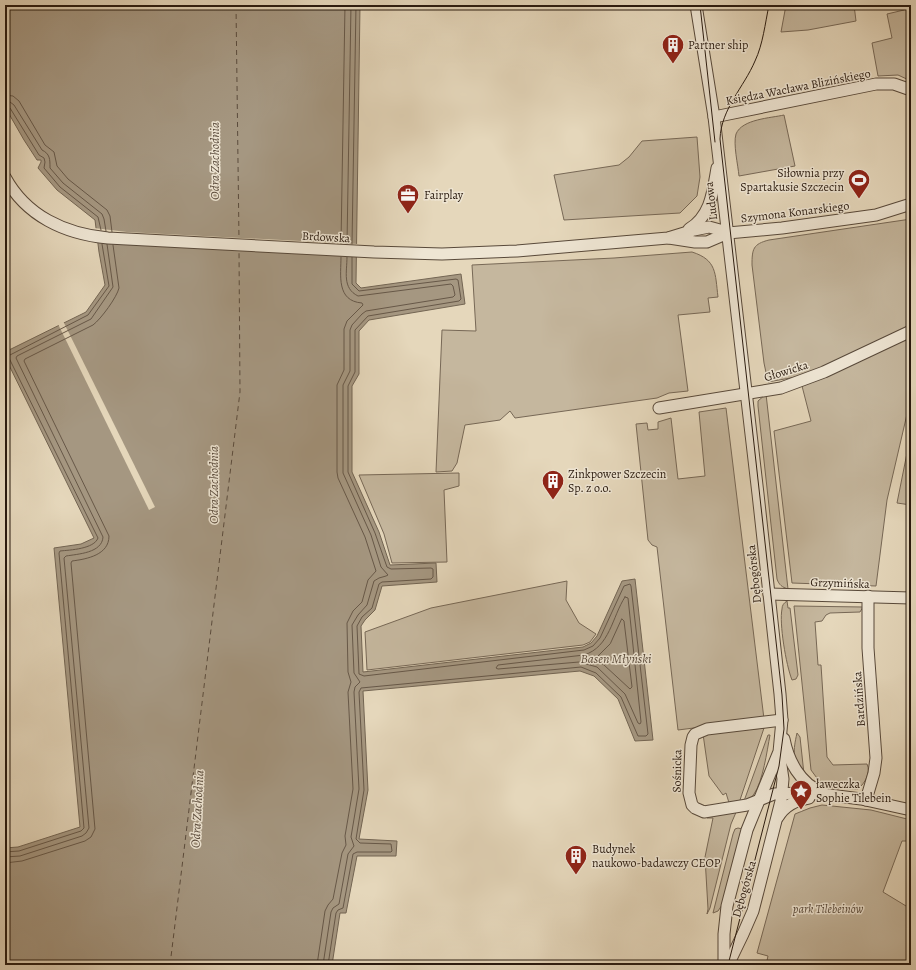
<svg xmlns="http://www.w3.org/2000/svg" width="916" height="970" font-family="Alegreya,serif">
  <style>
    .green { fill: #c5b79e; stroke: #776856 }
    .water { fill: #a59781; stroke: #736553 }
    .pier { fill: #e5d7bb }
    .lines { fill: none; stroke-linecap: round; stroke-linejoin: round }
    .shore { stroke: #675848; stroke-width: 1 }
    .ferry { stroke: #5b4c3d; stroke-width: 1; stroke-dasharray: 5 4; stroke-linecap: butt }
    .minor-casing { stroke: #58493a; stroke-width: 13 }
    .minor { stroke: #eee5d3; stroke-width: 11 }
    .tram { stroke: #291a0f; stroke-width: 1 }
    .labels { text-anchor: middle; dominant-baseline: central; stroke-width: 3; stroke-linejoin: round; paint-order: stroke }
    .poi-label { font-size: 12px; fill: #291a0f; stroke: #eee5d3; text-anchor: start }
    .street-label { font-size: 12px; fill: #291a0f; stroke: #eee5d3 }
    .park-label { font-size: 12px; font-style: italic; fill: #58493a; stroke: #eee5d3 }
    .water-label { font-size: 13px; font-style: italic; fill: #5b4c3d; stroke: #eee5d3 }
  </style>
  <rect width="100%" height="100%" fill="#e5d7bb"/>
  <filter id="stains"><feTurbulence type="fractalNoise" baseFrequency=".005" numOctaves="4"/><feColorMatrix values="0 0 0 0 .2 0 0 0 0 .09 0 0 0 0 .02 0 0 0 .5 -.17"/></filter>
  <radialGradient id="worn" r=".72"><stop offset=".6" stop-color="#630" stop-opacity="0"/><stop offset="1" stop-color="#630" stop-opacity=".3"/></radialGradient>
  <g class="green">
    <path d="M786,5h68l2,16 -48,9 -27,2z"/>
    <path d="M903,5h8v76l-13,-6 -20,1 -6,-33 20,-5 -5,-24 17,-4z"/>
    <path d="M784,115l11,51 -56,10c-1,-11 -6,-32 -3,-42 6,-15 35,-16 48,-19z"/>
    <path d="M697,137l3,40 -3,19 -17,17 -116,7 -10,-45 65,-10 10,-8 13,-16z"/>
    <path d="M911,219v107l-104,49 -39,7 -4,-19 -12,-98c0,-16 1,-21 17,-25z"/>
    <path d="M692,252c25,8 23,21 26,45l-10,1 2,14 -32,3 10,76 -19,2 -12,5 -142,20 -5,-7 -10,9 -35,5 -8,38 -5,8 -16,1 6,-142 34,1 -4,-66 142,-7z"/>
    <path d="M911,336v61l-24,103 -11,86 -84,-3 -18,-152 37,-10 -9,-35 36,-15z"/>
    <path d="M766,394l22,195c-6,-2 -9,-4 -11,-10l-19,-173v-5z"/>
    <path d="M726,408l38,311 -86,11 -21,-183 -5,-2 -4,-5 -12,-116 11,-1 1,7 10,-1v-7l13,-4 7,61 27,-3 -6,-64z"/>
    <path d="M911,433v72l-14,-2z"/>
    <path d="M459,473v13l-15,4 3,72 -55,1 -8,-29 -25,-59z"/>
    <path d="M567,581l-1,19 13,23 17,11 -6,8 -7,3 -216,25 -2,-38 66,-24z"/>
    <path d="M787,601l1,7h2l8,67 -2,4 -4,1c-6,-15 -13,-57 -10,-71 0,-4 2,-6 5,-8z"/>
    <path d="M794,606l69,1 -3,5 -30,1 -4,2 -4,6 -7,1 3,43h3l6,92 6,8 34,-1c4,9 -2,19 -9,25l-23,-1 -13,-3 -11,-15z"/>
    <path d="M764,728l-25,75 -9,3 -4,-13 -3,2 -14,-19 -6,-42z"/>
    <path d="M797,733l3,4 4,37c-12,-15 -11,-23 -7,-41z"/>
    <path d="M768,735h2c-3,16 -7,46 -16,59 -2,4 -6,6 -10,7z"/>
    <path d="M822,805l49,5 40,10v21h-9l-19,51 28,17v56h-145l2,-9 -11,-3 38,-139 15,-6z"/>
    <path d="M737,810l-6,14 -21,84 -3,6 1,-5 -3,-52 8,-39h-6v-4z"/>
    <path d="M738,828l4,1 -20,76 -4,6 -5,2 20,-79 2,-5z"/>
  </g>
  <path class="water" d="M5,5h355l-4,278 5,5 100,-14 4,30 -96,16 -10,11v43l-7,12v86l27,60 11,33 46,-2 1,19 -55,4 -7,24 -10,10 -4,6 2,46 220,-25 8,-4 6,-7 25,-55 13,-2 18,161 -18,1 -17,-42 -24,-23 -14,-5 -217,20 5,99 -9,49 38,2 -1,15h-39l-11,57h-6l-8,52h-327v-117l13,-1 62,-20 -26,-279 27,-4 13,-6 -89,-181v-5l81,-40 19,-27 -6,-33 -4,-32 -38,-30 -19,-22 3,-6v-2h-4l-13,-20 -19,-33z"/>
  <g class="pier">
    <path d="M94,228l33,4 231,12v13l-262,-14z"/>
    <path d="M63,321l92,186 -6,3 -91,-186z"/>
  </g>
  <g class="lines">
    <g class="shore">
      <path d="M5,95l8,1 6,5 26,44 9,7 3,14 11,13 39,31 3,6 2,16"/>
      <path d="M5,101l5,1 4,3 28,45c8,4 8,9 8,18l13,15 39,31 2,5 2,12"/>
      <path d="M5,106l5,2 29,47 5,3 1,4 -1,6 16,19 38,30 3,13"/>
      <path d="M341,244l4,-239"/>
      <path d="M347,244l4,-239"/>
      <path d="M352,244l4,-239"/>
      <path d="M625,597l3,1 13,124 -1,2 -2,-1 -13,-29 -28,-27 -18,-5 -81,7 -2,-1 2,-3 86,-10c26,-8 28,-38 41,-58z"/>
      <path d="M622,619l2,2 8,66 -2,2 -26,-24 -9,-6 15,-15z"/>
      <path d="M5,852l14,-1 62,-20 3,-3 -25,-275 1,-2c10,-1 34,-2 38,-13l-90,-182 80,-41 21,-29 -7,-42"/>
      <path d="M5,857l15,-1 62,-20 4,-3 3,-5 -25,-270 2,-2c12,-2 36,-3 37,-19l-87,-179 1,-2 74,-37 22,-32 -6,-43"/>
      <path d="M5,863l17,-2 63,-20 6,-4 4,-8 -24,-266 1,-2c15,-2 37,-6 37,-25l-85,-175 1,-2 68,-34c8,-6 24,-28 26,-37l-6,-43"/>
      <path d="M317,965l8,-54 3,-6 5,-6 9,-46 4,-8 -1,-9 8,-47 -5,-97 3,-10 -3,-10 -1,-49 6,-12 9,-9 6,-22 8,-9 -11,-34 -27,-59 -1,-6v-87l7,-15v-41l3,-8 16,-16 -1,-2c-26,-2 -21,-28 -21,-46"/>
      <path d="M323,965l8,-53 2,-4 6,-4 9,-50 6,-8 -3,-9 8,-48 -5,-97 1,-5 5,-5 -6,-9 -2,-48 6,-10 9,-10 7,-24 5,-3 7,-2 2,-1 -7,-8 -10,-32 -28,-62v-88l7,-14v-41l2,-5 10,-11 4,-3 87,-14 2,-2 -2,-9 -2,-2 -93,12c-16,-8 -11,-24 -11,-39"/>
      <path d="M328,965l8,-52 2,-3 5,-2 10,-54 4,-2h34l1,-1 -1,-7 -31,-1 -4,-4 8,-49 -5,-98 2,-4 220,-21 15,6 25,24 17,39h8l2,-2 -17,-148 -1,-2 -6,2 -24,52 -7,8 -9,4 -220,26 -5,-2 -2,-48 5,-9 10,-9 7,-24 3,-2 49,-3 2,-2v-8l-2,-1 -40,1 -4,-2 -12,-34 -27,-61v-86l7,-14v-42l13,-14 91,-15 2,-2 -3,-19 -2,-1 -97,12 -7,-7v-27"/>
    </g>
    <g class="ferry">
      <path d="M236,5l3,235"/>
      <path d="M170,965l70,-573 -1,-142"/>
    </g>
    <g class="minor-casing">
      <g id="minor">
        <path d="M696,5l18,112 44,377 22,200 2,26 -3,32 4,27 -2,22 -28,110 -10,23 -15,31"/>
        <path d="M714,117l162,-33h18l17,6"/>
        <path d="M5,177c21,39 60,57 103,61l266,14 68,2 75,-3 151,-13 26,-8 15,-3 11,3 8,3"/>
        <path d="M689,229c22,-13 24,-38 28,-61"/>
        <path d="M669,238l26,4h12l21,-9 54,-5 94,-13 35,-11"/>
        <path d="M659,408l122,-20 43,-16 87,-41"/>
        <path d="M769,594l142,4"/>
        <path d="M782,720l-75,9 -12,5 -2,3 -2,8 -2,48 3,12 3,3 9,4 43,-7 27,-11 26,-1 22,1 39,5 50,11"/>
        <path d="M784,739c4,21 16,45 38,53"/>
        <path d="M866,800l8,-27 2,-15 -8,-110v-52"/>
        <path d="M778,817c7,-12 18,-17 31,-19"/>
        <path d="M724,965v-31l3,-28 20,-76 31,-76"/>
      </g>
    </g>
    <use href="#minor" class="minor"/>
    <g class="tram">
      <path d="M700,5l15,137"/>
      <path d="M728,965l51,-199 5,-37 -2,-34 -62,-556c1,-30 24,-52 35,-78 8,-17 10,-37 14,-56"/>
    </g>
  </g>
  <defs>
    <g id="building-pin" transform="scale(1.15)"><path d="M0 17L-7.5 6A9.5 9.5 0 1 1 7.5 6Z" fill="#8f2418" stroke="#eee5d3"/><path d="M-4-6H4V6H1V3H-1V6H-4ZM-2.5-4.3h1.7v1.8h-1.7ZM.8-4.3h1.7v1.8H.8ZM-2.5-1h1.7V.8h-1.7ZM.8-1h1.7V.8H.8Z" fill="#fff"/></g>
    <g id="stadium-pin" transform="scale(1.15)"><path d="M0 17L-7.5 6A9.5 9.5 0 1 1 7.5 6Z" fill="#8f2418" stroke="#eee5d3"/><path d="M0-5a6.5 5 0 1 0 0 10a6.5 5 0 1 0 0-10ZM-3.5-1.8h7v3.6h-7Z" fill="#fff"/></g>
    <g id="office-pin" transform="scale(1.15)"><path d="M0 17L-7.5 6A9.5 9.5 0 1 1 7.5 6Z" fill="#8f2418" stroke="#eee5d3"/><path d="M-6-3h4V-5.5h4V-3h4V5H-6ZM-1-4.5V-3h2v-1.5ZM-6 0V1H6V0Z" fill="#fff"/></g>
    <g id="sight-pin" transform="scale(1.15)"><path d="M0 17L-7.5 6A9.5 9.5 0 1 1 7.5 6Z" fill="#8f2418" stroke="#eee5d3"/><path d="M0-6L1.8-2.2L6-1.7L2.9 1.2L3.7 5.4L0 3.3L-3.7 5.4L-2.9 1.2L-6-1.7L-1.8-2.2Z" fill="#fff"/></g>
  </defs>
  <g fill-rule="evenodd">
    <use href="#building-pin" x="673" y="45"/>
    <use href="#stadium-pin" x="859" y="180"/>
    <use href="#office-pin" x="408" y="195"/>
    <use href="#building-pin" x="553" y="481"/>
    <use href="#sight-pin" x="801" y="791"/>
    <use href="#building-pin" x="576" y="856"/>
  </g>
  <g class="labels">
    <g class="poi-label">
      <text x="688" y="45">Partner ship</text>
      <text x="844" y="173" text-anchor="end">Siłownia przy<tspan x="844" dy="14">Spartakusie Szczecin</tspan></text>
      <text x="424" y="195">Fairplay</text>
      <text x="568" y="474">Zinkpower Szczecin<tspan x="568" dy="14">Sp. z o.o.</tspan></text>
      <text x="816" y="784">ławeczka<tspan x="816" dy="14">Sophie Tilebein</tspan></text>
      <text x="592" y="849">Budynek<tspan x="592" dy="14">naukowo-badawczy CEOP</tspan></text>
    </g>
    <g class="street-label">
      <text transform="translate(798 87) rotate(-11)">Księdza Wacława Blizińskiego</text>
      <text transform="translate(711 201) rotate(-97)">Ludowa</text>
      <text transform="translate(795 212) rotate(-7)">Szymona Konarskiego</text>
      <text transform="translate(326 237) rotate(3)">Brdowska</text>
      <text transform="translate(786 371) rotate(-17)">Głowicka</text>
      <text transform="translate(754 574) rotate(-96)">Dębogórska</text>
      <text transform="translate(840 583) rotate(2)">Grzymińska</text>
      <text transform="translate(859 699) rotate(-94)">Bardzińska</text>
      <text transform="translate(677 771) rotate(-89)">Sośnicka</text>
      <text transform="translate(744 889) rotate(-74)">Dębogórska</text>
    </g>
    <g class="park-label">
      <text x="828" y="909">park Tilebeinów</text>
    </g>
    <g class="water-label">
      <text transform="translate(214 161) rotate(-90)">Odra Zachodnia</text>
      <text transform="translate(213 485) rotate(-90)">Odra Zachodnia</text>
      <text x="616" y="658">Basen Młyński</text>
      <text transform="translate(197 809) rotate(-87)">Odra Zachodnia</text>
    </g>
  </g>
  <rect width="916" height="970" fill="none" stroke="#e5d7bb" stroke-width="20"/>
  <rect x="6" y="6" width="904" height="958" fill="none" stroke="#291a0f" stroke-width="2"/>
  <rect x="10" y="10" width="896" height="950" fill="none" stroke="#291a0f"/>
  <rect width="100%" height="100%" filter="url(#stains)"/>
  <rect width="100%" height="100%" fill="url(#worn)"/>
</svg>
